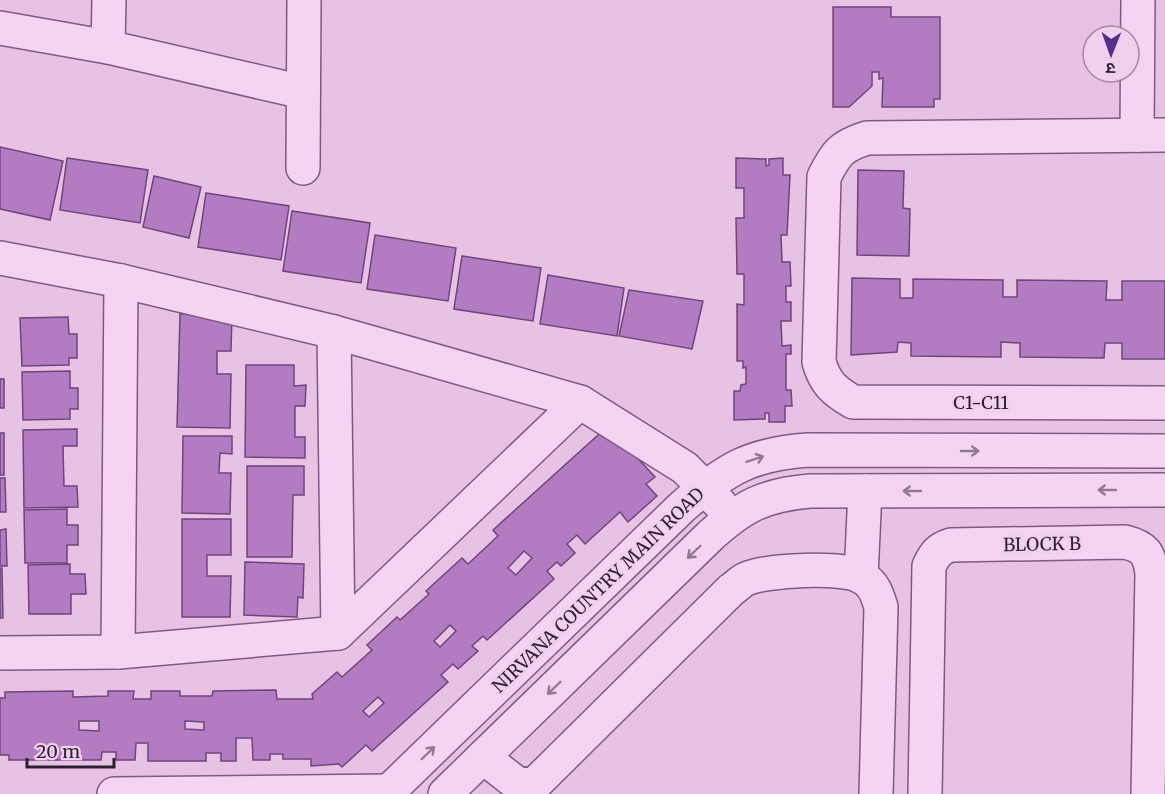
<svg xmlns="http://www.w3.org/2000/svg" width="1165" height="794" font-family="Merriweather,'Noto Sans Devanagari',serif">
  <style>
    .building { fill: #b37cc2; stroke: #6f447c; stroke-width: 1.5; fill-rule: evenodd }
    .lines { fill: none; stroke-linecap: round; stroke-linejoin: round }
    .minor-casing { stroke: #7c5b80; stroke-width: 36 }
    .minor { stroke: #f4d4f2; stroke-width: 33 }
    .oneway { stroke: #927992 }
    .labels { text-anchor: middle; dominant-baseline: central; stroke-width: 6; stroke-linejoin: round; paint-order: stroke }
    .street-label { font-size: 18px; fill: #2f1e31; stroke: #f1d0ee }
  </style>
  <rect width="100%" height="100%" fill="#e8c2e5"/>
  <g class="building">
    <path d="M833,7h58v10h49v82h-6v8h-52l1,-29 -4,1v-7h-7v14l-23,21h-16z"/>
    <path d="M0,147l63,14 -13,59 -50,-11z"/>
    <path d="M67,158l81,12 -8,53 -80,-13z"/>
    <path d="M736,158l30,1v7l3,-1v-6l14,-1v17h7l-3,60h-6l1,27h8l1,24h-5v16h5v19h-10l1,25 9,-1v9h-5v36h5l1,16h-7v16h-16v-9h-4v6l-31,1v-29h6l1,-6 5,-1v-17l-3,1v-7h-6v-57l7,1v-31h-7l-1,-56h8v-30h-8z"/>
    <path d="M858,170l46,1 -1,37 7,1 -1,47 -52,-1z"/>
    <path d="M154,176l47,11 -12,51 -46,-11z"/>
    <path d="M206,193l83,13 -8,54 -83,-13z"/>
    <path d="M292,211l78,12 -9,60 -78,-12z"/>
    <path d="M375,235l81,13 -8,53 -81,-12z"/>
    <path d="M462,256l79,12 -8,53 -79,-12z"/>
    <path d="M548,275l76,13 -7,48 -77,-12z"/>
    <path d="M852,278l48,1v19h13v-19l90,1v17h14v-17l90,1 -1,19h16v-19h43v78h-43v-16h-17l-1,15 -84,-1v-14l-19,-1v15l-90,-1v-13l-13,-1 -1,10 -46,3z"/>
    <path d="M629,290l74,11 -11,48 -73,-13z"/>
    <path d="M180,314h52l-1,37h-14v23h14l-1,54 -53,-1z"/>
    <path d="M68,317l1,17h8v24h-8v7l-47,1 -2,-48z"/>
    <path d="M246,365h48v21l12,-1 -1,21h-10v31h10v21l-60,-1z"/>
    <path d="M70,371v17h8v21h-8v10l-47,1 -1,-48z"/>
    <rect x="0" y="379" width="4" height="29"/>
    <path d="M608,426l47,51 -9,7 11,12 -29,26 -8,-10 -35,32 -8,-9 -10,9 8,9 -14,13 -4,-4 -10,9 7,8 -67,61 -4,-4 -11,10 6,5 -20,18 -5,-5 -12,11 7,7 -76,69 -6,-6 -24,22 -3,-3 -28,2v-7h-28v-5h-13v6h-17l-1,-22h-16v23h-15v-8h-15v8h-58v-18h-12l-1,17h-19v-8h-14l-1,8h-92v-5h-9v-57h5v-6l68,-1v6l35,-1v-5h26l-1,8h18v-8h29v5h32l1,-5 63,-1 1,9h36l-1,-5 25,-22 5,5 30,-27 -5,-5 30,-28 3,3 29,-26 -3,-3 36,-33 6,6 30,-28 -5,-6zM524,551l8,7 -16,17 -8,-7zM450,625l6,6 -16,16 -6,-6zM378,697l6,6 -15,14 -6,-6zM79,721h20v10l-20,-1zM185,721l19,1v8l-19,-1z"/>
    <path d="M77,429v17h-14l1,40h13l1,21 -54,1 -1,-78z"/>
    <rect x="0" y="433" width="4" height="42"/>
    <path d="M183,436h49v18l-12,-1 -1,20h12l-1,41 -48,-1z"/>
    <path d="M247,466h57v29h-11l-1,62h-45z"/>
    <path d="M0,478h5l1,34h-6z"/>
    <path d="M67,509v16h11v20h-11v18h-42l-1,-53z"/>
    <path d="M182,519h49v36h-24v21h24l-1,41h-48z"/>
    <path d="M6,529l1,37h-7v-36z"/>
    <path d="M245,562l59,2 -1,34 -5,-1 -1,20 -53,-2z"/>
    <path d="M70,564v10h15l1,20h-15v20h-42l-1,-49z"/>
    <path d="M0,568h2l1,50h-3z"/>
  </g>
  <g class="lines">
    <g class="minor-casing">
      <g id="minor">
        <path d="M0,28l108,19 195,45"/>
        <path d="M108,47l1,-47"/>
        <path d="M1137,135l1,-135"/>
        <path d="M1165,135l-298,3c-26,8 -31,15 -43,39l-5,185c6,21 15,29 34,40l312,1"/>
        <path d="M303,168l1,-168"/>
        <path d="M0,258l121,23 213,51 246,70 105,66 35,36"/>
        <path d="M334,332l4,301"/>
        <path d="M861,577l4,-86"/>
        <path d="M118,652l3,-371"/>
        <path d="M0,653l118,-1 220,-19 242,-231"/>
        <path d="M483,757l37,29 17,-4 194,-192c5,-3 10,-9 15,-11 20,-9 97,-13 116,-2 12,7 15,17 19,30l-5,187"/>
        <path d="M114,794l275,-3"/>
        <path d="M386,794l296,-287c44,-38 68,-53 126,-57l357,1"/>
        <path d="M445,794l265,-258c33,-30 54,-41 100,-45l355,-1"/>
        <path d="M925,794l4,-228c6,-12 9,-17 22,-21l174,-3c20,5 24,11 27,31l-4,221"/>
      </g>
    </g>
    <use href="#minor" class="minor"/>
  </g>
  <defs><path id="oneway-shaft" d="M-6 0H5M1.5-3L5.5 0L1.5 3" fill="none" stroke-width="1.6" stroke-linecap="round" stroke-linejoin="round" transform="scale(1.5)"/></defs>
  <g class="oneway">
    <use href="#oneway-shaft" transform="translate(970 451)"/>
    <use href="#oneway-shaft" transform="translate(755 459) rotate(-18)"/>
    <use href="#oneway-shaft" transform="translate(1107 490) rotate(180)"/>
    <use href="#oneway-shaft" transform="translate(912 491) rotate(180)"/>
    <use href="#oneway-shaft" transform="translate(694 552) rotate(136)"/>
    <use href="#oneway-shaft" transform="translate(554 688) rotate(136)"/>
    <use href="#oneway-shaft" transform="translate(428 753) rotate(-44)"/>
  </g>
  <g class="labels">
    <g class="street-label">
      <text x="981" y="402">C1-C11</text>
      <text transform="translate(1042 544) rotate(-1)">BLOCK B</text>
      <text transform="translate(598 590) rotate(-44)">NIRVANA COUNTRY MAIN ROAD</text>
    </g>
  </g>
  <g transform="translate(1111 54) rotate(181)"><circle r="28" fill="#f1d0ee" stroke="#a389a2" stroke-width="1.5"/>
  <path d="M0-4.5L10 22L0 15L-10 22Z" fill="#523288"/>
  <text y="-9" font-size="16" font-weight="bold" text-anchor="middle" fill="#2f1e31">उ</text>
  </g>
  <path d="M27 758v9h87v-9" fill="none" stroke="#2f1e31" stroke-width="3"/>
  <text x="36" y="758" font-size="18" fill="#2f1e31" stroke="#f1d0ee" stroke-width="4.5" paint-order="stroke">20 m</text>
</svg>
